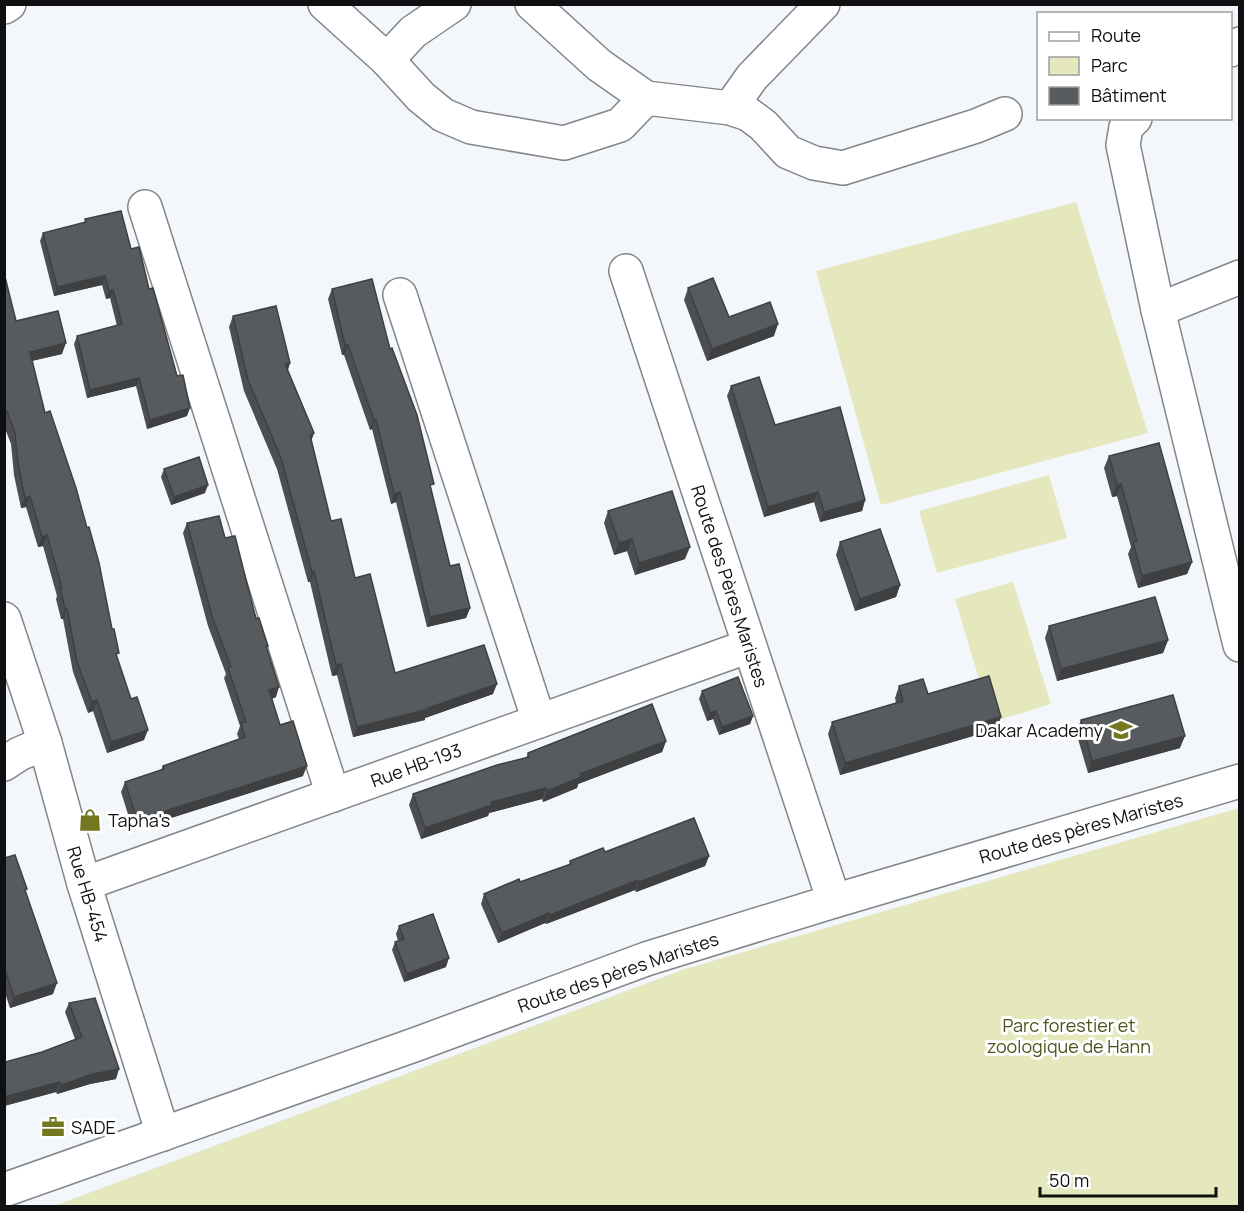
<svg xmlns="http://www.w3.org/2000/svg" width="1244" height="1211" font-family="Manrope,sans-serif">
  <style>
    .green { fill: #e4e8bc }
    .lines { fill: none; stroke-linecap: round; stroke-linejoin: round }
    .minor-casing { stroke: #828589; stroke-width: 36 }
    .minor { stroke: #fff; stroke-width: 33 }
    .wall { fill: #4c4e51 }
    .shaded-wall { fill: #3e4042 }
    .building { fill: #585b5e; stroke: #3e4042; stroke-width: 1.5 }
    .labels { text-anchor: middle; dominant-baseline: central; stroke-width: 6; stroke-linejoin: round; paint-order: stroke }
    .street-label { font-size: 18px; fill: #0f1012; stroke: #fff }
    .poi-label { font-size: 18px; fill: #0f1012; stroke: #fff; text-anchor: start }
    .park-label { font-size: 18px; fill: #4f521a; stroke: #fff }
  </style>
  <rect width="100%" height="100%" fill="#f3f6fa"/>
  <g class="green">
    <path d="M1076,202l72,231 -267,72 -65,-234z"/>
    <path d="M1049,475l18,63 -130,35 -18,-62z"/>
    <path d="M1013,582l38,122 -59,18 -37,-123z"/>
    <path d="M1239,808v398h-1185l631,-237z"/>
  </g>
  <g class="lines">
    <g class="minor-casing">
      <g id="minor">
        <path d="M325,4l62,56 34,37 22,18 28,12 93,16 56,-18 26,-27"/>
        <path d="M532,4l67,61 47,33 84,10 18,6 15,11 25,27 26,11 29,5 133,-42 29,-12"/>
        <path d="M4,7l5,-3"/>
        <path d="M1230,50l10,-6"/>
        <path d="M387,60l26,-28 41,-28"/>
        <path d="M730,108l22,-31 71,-73"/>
        <path d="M1135,118l-9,9 -3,18 35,165 82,335"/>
        <path d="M145,207l188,588"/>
        <path d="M626,271l208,630"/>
        <path d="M400,295l139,426"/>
        <path d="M1158,310l82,-33"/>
        <path d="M4,619l41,124 39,141 79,250"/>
        <path d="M4,764l15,-10 26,-11"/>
        <path d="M84,884l665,-238"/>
        <path d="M4,1190l413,-146 229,-85 188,-58 406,-120"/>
      </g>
    </g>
    <use href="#minor" class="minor"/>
  </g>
  <g class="wall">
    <path d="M85,219l46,30 18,40 38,127 -40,13 -11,-43 -49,12 -13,-54 3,-8 40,-10 -7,-28 -4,1 -4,-14 -48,11 -14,-55 3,-8 41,-10z"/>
    <path d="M4,273l12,48 46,33 -30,7 13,52 72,244 27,83 -37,13 -14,-42 -5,2 -15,-41 -10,-53h-2l-5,-20 1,-3 -14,-50 -5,1 -12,-40 -5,1 -7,-33 -3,-31 -7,-18z"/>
    <path d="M688,288l41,29 45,19 -67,25 -23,-61z"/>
    <path d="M332,289l58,60 41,141 19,76 20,42 -4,10 -39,9 -31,-125 -5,2 -19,-75 -2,1 -26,-75h-2l-14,-56z"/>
    <path d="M233,316l57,47 -2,7 26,63 -3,8 20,80 64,152 98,21 -68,24v2l-72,17 -16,-62 -5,1 -22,-94h-2l-31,-113 -33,-78 -15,-64z"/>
    <path d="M731,386l44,39 90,75 -3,11 -42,11 -6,-20 -50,15 -37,-121z"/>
    <path d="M1109,456l83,106 -5,12 -49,14 -10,-34 3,-7 -14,-51 -5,1 -8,-29z"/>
    <path d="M164,469l41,24 -34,12 -10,-28z"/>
    <path d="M608,511l77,48 -50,16 -8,-24 -13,4 -10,-32z"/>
    <path d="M187,523l38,15 43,108 -1,3 9,48 -4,2 8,26 23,51 -170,54 -12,-38 4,-10 36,-12 2,-4 76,-27 -2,-5 3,-8 -16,-48 2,-4 -18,-48 -25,-93z"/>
    <path d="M840,542l60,43 -4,12 -41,14 -19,-56z"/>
    <path d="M1049,626l119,14 -5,13 -106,28 -12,-43z"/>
    <path d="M899,686l29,8 69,35 -157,46 -12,-41 4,-12 64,-19 -1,-5z"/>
    <path d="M702,691l51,25 -3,8 -31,11 -6,-16 -6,2 -8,-22z"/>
    <path d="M1081,720l99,28 -92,25 -12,-41z"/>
    <path d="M666,741l-4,11 -84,32 -1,4 -34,14 -1,-3 -53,14 -1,3 -67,23 -12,-34 4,-11 113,-36 2,-5z"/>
    <path d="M605,852l104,4 -4,10 -69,26 -1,-2 -89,34 -1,-1 -47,20 -17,-39 3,-10 85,-29 1,-4z"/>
    <path d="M4,858l22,35 27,101 -43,14 -6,-18z"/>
    <path d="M399,926l47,41 -42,15 -12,-32 3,-8 3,-1 -2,-7z"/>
    <path d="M69,1003l47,76 -26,5 -33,10 -1,-2 -52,14 1,-44 37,-10 33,-13 -10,-27z"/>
  </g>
  <g class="shaded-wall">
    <path d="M105,276l-3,9 -48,11 3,-9z"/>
    <path d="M113,290l-3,8 -4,1 3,-8z"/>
    <path d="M778,324l-4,12 -67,25 5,-12z"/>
    <path d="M66,343l-4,11 -36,8 4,-10z"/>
    <path d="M345,345h3l-4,10h-2z"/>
    <path d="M290,363l-4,11 -1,-10z"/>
    <path d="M139,378l-3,8 -49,12 3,-8z"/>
    <path d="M190,408l-3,8 -40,13 3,-9z"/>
    <path d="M376,419l-4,10 -2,1 4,-10z"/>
    <path d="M314,433l-4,11v-9z"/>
    <path d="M1121,484l-4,12 -5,1 5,-12z"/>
    <path d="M208,485l-3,8 -34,12 3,-8z"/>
    <path d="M400,492l-4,10 -5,2 3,-10z"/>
    <path d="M818,492l-4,10 -50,15 4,-10z"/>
    <path d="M30,496l-4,11 -5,1 4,-10z"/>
    <path d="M865,500l-3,11 -42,11 4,-10z"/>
    <path d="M47,535l-4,11 -5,1 4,-10z"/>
    <path d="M632,539l-5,12 -13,4 5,-12z"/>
    <path d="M690,547l-5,12 -50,16 4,-12z"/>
    <path d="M1192,562l-5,12 -49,14 4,-12z"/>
    <path d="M314,571l-4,11h-2l4,-10z"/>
    <path d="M900,585l-4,12 -41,14 5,-12z"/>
    <path d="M67,608l-4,11h-2l4,-10z"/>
    <path d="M470,608l-4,10 -39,9 3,-10z"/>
    <path d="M1168,640l-5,13 -106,28 4,-12z"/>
    <path d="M341,664l-4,11 -5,1 4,-11z"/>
    <path d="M497,684l-4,10 -68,24v2l-72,17 4,-10 71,-19z"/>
    <path d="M279,687l-3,10 -11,4 4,-11z"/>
    <path d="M97,700l-4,11 -5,2 4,-11z"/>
    <path d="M716,711l-3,8 -6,2 3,-8z"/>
    <path d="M753,716l-3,8 -31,11 3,-8z"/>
    <path d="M1001,717l-4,12 -157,46 5,-12z"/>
    <path d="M148,730l-4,10 -37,13 4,-11z"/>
    <path d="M1185,736l-5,12 -92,25 4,-12z"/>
    <path d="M666,741l-4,11 -84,32 -1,4 -34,14 4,-11 33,-17z"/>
    <path d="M307,766l-4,10 -170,54 4,-10z"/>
    <path d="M546,788l-4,11 -53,14 -1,3 -67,23 4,-11 66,-26z"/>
    <path d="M709,856l-4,10 -69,26 3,-10z"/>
    <path d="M638,880l-3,10 -89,34 4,-9z"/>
    <path d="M549,913l-4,10 -47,20 4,-10z"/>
    <path d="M449,958l-3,9 -42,15 3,-8z"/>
    <path d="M57,983l-4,11 -43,14 4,-11z"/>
    <path d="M119,1069l-3,10 -26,5 -33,10 4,-9 32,-11z"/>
    <path d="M60,1082l-4,10 -52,14v-9z"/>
  </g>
  <g class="building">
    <path d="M121,211l10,38 8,-2 10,42 4,-1 24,88 6,-1 7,33 -40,12 -11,-42 -49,12 -13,-54 45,-12 -9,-34 -4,1 -4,-15 -48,11 -14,-54 43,-11 -1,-3z"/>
    <path d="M4,273l12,48 42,-10 8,32 -36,9 15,61 5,-2 26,77 11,40 2,-1 10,36 13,66h2l5,24 -3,1 15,45 6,-2 11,33 -37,12 -14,-42 -5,2 -15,-40 -10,-54 -2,1 -5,-21h2l-15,-53 -5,2 -12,-41 -5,2 -7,-34 -3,-31 -8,-22h-3z"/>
    <path d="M713,278l16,39 41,-15 8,22 -66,25 -24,-61z"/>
    <path d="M372,279l18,70 2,-1 25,67 17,69 -4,1 20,81 9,-2 11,44 -40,9 -30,-125 -6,2 -18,-75 -2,1 -26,-75h-3l-13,-56z"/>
    <path d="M276,306l14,57 -5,1 29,69 -4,2 21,86 10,-2 14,59 15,-4 25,99 89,-28 13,39 -69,24 1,1 -72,18 -16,-63 -5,1 -22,-94 -2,1 -31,-114 -33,-78 -15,-64z"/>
    <path d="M759,377l16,48 65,-18 25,93 -41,12 -6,-20 -50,15 -37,-121z"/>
    <path d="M1159,443l33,119 -50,14 -9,-34 4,-1 -16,-57 -4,1 -8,-29z"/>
    <path d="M199,457l9,28 -34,12 -10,-28z"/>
    <path d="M672,491l18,56 -51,16 -7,-24 -13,4 -11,-32z"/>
    <path d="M219,516l6,22 10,-2 21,83 3,-1 9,28h-2l13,41 -10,3 11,35 13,-4 14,45 -170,54 -12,-38 39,-13 -1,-3 82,-29 -4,-14 5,-1 -18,-54 3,-1 -19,-51 -25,-93z"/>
    <path d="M880,529l20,56 -40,14 -20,-57z"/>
    <path d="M1155,597l13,43 -107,29 -12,-43z"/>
    <path d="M989,676l12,41 -156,46 -13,-41 71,-21 -4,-15 24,-7 5,15z"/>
    <path d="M738,677l15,39 -31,11 -6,-16 -6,2 -8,-22z"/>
    <path d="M1173,695l12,41 -93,25 -11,-41z"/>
    <path d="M652,704l14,37 -86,33 1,3 -34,14 -1,-3 -55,14 1,3 -67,23 -12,-34 84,-29 32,-8 -1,-4z"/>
    <path d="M694,818l15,38 -70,26 -1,-2 -88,35 -1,-2 -47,20 -18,-39 35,-15 1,3 51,-18 -1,-3 33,-13 2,4z"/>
    <path d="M15,855l12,34 -2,1 32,93 -43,14 -10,-30v-109z"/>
    <path d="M433,914l16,44 -42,16 -12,-32 9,-3 -5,-13z"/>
    <path d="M95,998l24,71 -26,5 -32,11 -1,-3 -56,15 1,-35 37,-10 40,-15 -13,-34z"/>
  </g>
  <defs>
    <g id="school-bare" transform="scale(1.8)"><path d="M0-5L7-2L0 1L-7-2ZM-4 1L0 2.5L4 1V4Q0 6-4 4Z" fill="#737720" stroke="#fff" stroke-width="2.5" paint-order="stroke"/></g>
    <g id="shop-bare" transform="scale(1.8)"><path d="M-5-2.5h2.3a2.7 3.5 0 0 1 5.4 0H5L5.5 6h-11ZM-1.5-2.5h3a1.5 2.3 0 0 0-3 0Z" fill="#737720" stroke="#fff" stroke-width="2.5" paint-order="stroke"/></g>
    <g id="office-bare" transform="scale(1.8)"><path d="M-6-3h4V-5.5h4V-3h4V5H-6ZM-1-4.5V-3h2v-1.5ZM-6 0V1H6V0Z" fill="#737720" stroke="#fff" stroke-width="2.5" paint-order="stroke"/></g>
  </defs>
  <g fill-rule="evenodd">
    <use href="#school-bare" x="1121" y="730"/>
    <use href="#shop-bare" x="90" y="820"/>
    <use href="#office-bare" x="53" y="1127"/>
  </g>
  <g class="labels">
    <g class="street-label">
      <text transform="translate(730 586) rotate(72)">Route des Pères Maristes</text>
      <text transform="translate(416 765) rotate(-20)">Rue HB-193</text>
      <text transform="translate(1081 828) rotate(-16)">Route des pères Maristes</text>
      <text transform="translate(88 894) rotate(73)">Rue HB-454</text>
      <text transform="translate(618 972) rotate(-19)">Route des pères Maristes</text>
    </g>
    <g class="poi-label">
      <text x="1103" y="730" text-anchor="end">Dakar Academy</text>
      <text x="108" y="820">Tapha's</text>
      <text x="71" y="1127">SADE</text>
    </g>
    <g class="park-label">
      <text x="1069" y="1025">Parc forestier et<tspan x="1069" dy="21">zoologique de Hann</tspan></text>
    </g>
  </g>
  <rect width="1244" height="1211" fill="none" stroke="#0f1012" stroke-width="12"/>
  <rect x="1037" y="12" width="195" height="108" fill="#ffffff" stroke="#9f9fa0" stroke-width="1.5"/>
  <rect x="1049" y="32" width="30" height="9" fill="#ffffff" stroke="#9f9fa0" stroke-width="1.5"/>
  <text x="1091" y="42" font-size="18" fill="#0f1012">Route</text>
  <rect x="1049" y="57" width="30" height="18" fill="#e4e8bc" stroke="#9f9fa0" stroke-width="1.5"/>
  <text x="1091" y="72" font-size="18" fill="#0f1012">Parc</text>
  <rect x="1049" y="87" width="30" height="18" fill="#585b5e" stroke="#9f9fa0" stroke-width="1.5"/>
  <text x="1091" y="102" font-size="18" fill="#0f1012">Bâtiment</text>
  <path d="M1040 1187v9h176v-9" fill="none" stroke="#0f1012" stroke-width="3"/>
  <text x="1049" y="1187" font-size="18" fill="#0f1012" stroke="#ffffff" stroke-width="4.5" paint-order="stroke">50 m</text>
</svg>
